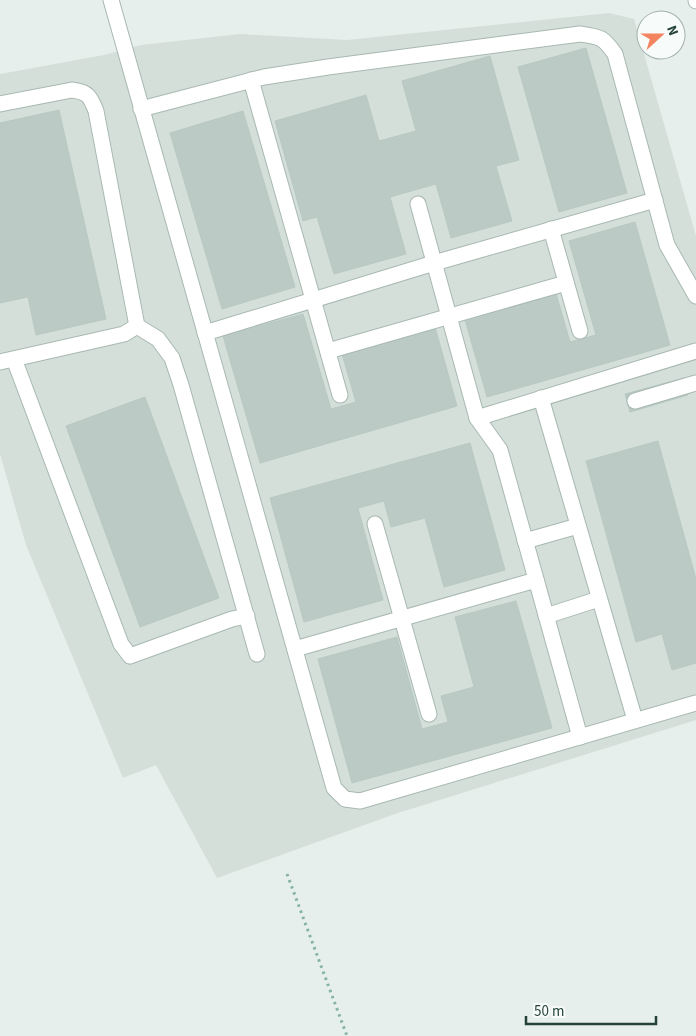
<svg xmlns="http://www.w3.org/2000/svg" width="696" height="1036" font-family="'Source Sans 3',sans-serif">
  <style>
    .built { fill: #d4dfda }
    .building { fill: #bbcac4; stroke: #b8c9c2 }
    .lines { fill: none; stroke-linecap: round; stroke-linejoin: round }
    .minor-casing { stroke: #a8b8b2; stroke-width: 17 }
    .path { stroke: #86b3a5; stroke-width: 3; stroke-dasharray: 2.5 4; stroke-linecap: butt }
    .minor { stroke: #fff; stroke-width: 15 }
  </style>
  <rect width="100%" height="100%" fill="#e6efeb"/>
  <path class="built" d="M609,13l25,6 62,217v484l-301,94 -178,64 -61,-113 -33,13 -97,-233 -26,-91v-380l104,-19 37,-10 99,-11 107,6z"/>
  <g class="building">
    <path d="M586,48l41,145 -68,19 -41,-145z"/>
    <path d="M490,56l29,104 -23,6 16,55 -61,17 -15,-54 -46,13 16,57 -72,20 -17,-57 -14,4 -28,-100 91,-26 13,46 37,-10 -14,-50z"/>
    <path d="M59,110l47,209 -70,16 -8,-38 -28,6v-180z"/>
    <path d="M243,111l52,176 -73,22 -52,-176z"/>
    <path d="M635,222l35,123 -183,52 -23,-81 91,-26 15,52 26,-7 -27,-94z"/>
    <path d="M303,314l28,95 25,-7 -14,-48 93,-27 22,79 -197,57 -37,-127z"/>
    <path d="M684,378l4,17 -58,17 -5,-18z"/>
    <path d="M145,397l74,201 -79,29 -74,-201z"/>
    <path d="M658,441l38,138v84l-24,7 -10,-36 -26,8 -50,-181z"/>
    <path d="M470,443l35,127 -61,17 -19,-69 -34,9 -7,-26 -26,7 25,92 -79,22 -34,-124z"/>
    <path d="M516,601l36,127 -200,55 -34,-124 79,-22 25,92 26,-7 -7,-26 33,-9 -19,-70z"/>
  </g>
  <g class="lines">
    <g class="minor-casing">
      <g id="minor">
        <path d="M111,0l223,788 11,11 15,2 336,-98"/>
        <path d="M696,0v1"/>
        <path d="M251,80l89,315"/>
        <path d="M0,104l72,-14c16,2 18,6 24,21l41,215 21,13 14,19 9,27 76,269"/>
        <path d="M141,109l123,-32 64,-10 252,-33c21,3 23,3 35,20l52,191 29,51"/>
        <path d="M418,204l59,214 23,32 80,287"/>
        <path d="M551,229l29,102"/>
        <path d="M205,333l229,-70 221,-63"/>
        <path d="M328,351l238,-68"/>
        <path d="M14,359l107,285 9,12 102,-37 15,-3"/>
        <path d="M0,362l124,-28 13,-8"/>
        <path d="M541,398l94,322"/>
        <path d="M635,401l61,-18"/>
        <path d="M477,418l219,-67"/>
        <path d="M375,524l54,190"/>
        <path d="M525,541l53,-15"/>
        <path d="M546,616l53,-17"/>
        <path d="M295,649l241,-69"/>
      </g>
    </g>
    <path class="path" d="M287,874l60,162"/>
    <use href="#minor" class="minor"/>
  </g>
  <g transform="translate(661 35) rotate(69)"><circle r="24" fill="#f7fbf9" stroke="#a3b1ad"/>
  <path d="M0-4L9 19L0 12L-9 19Z" fill="#f4845f"/>
  <text y="-8" font-size="14" font-weight="bold" text-anchor="middle" fill="#24423a">N</text>
  </g>
  <path d="M526 1016v8h130v-8" fill="none" stroke="#24423a" stroke-width="2.5"/>
  <text x="534" y="1016" font-size="15" fill="#24423a" stroke="#f7fbf9" stroke-width="4" paint-order="stroke">50 m</text>
</svg>
